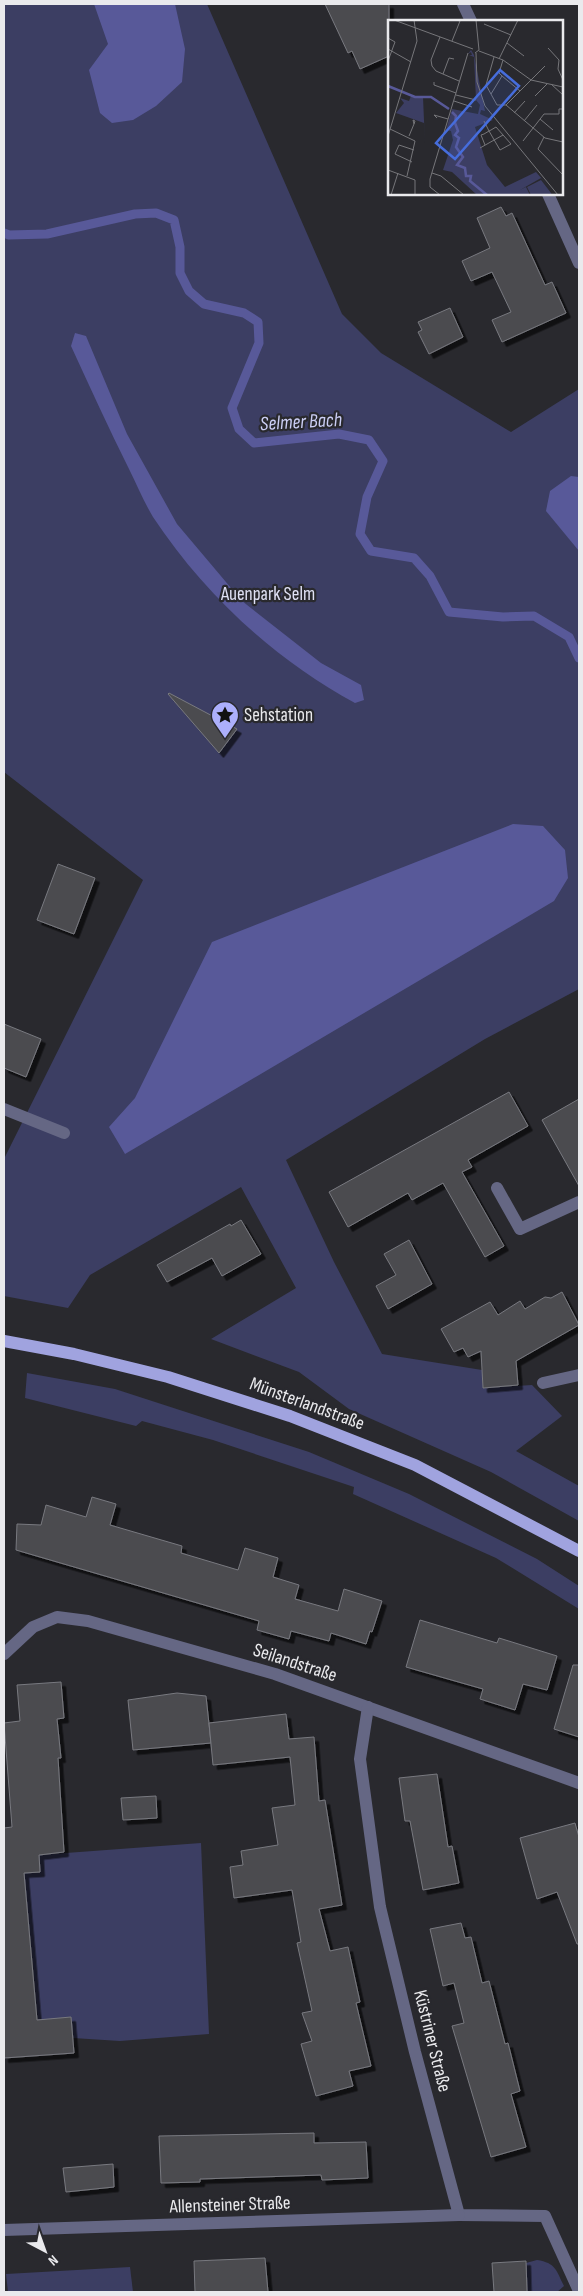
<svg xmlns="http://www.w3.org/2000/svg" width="583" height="2296" font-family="'Sofia Sans Condensed',sans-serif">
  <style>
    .green { fill: #3c3e63 }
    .water { fill: #585999 }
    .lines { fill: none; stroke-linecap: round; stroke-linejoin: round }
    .stream { stroke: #585999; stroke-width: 9 }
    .building { fill: #4b4b50; stroke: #78797f; filter: url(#shadow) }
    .minor { stroke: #656784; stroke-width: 12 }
    .primary { stroke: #a0a3df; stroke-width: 12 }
    .labels { text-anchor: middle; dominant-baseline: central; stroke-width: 4.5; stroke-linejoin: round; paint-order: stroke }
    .park-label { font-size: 19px; fill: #dfe1f4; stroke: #29292e }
    .poi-label { font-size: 19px; fill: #eaeaed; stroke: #29292e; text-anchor: start }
    .street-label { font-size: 19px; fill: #eaeaed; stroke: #29292e }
    .water-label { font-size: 20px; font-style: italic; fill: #cbcef4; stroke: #29292e }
    .inset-river { fill: none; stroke: #585999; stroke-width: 2.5 }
    .inset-road { fill: none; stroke: #76767a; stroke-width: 1 }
    .view { fill: #466ddc; fill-opacity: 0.15; stroke: #466ddc; stroke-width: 2.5 }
    .inset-edge { fill: none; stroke: #eaeaed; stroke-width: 2.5 }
  </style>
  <defs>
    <filter id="shadow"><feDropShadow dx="4.5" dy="4.5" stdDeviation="0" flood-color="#0009"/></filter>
  </defs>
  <rect width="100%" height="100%" fill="#29292e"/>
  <g class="green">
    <path d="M4,4h203l135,310 39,39 130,79 68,-43v600l-94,50 -199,121 48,102 48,92 100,16 1,18 49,-3 30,31 -46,35 63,35v35l-88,-49 -142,-63 -50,-37 -88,-33 85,-51 -55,-101 -151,88 -22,33 -64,-12v-137l139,-279 -139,-108z"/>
    <path d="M27,1373l88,16 194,63 100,42 128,65 42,27v23l-83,-51 -143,-64 1,-7 -141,-47 -71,-19 -6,5 -111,-28z"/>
    <path d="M201,1843l8,191 -89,7 -47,-3 -3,-21 -32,4 -14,-148 16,-1 -1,-17z"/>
    <path d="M537,2260c19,3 19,10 27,26l-7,6h-30l-1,-29z"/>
    <path d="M130,2267l3,25h-125l-2,-18z"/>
  </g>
  <g class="water">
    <path d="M94,4h81l10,45 -3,33 -26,24 -23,14 -21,3 -12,-10 -11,-43 19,-26z"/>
    <path d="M75,333l11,3 41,98 50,90 65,77 79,62 40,22 3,15 -9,3c-81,-44 -151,-109 -202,-186 -9,-15 -16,-32 -24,-48 -20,-40 -39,-82 -58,-123z"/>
    <path d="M571,476l8,1v74l-33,-40 4,-20z"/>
    <path d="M513,824l30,2 22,24 3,28 -14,23 -429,253 -16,-27 26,-29 77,-156z"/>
  </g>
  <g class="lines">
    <path class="stream" d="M4,233l5,2 38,-1 88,-20 21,-1 18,7 6,27v26l9,18 15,13 40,9 14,9 1,21 -27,65 7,21 15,14 85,-9 30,6 14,21 -16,36 -7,37 11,17 43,7 16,18 19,36 54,5 31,-1 35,21 10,21"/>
  </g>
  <g class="building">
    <path d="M325,4h64v52l-29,13 -8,-18 -4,2z"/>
    <path d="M501,207l5,9 6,-3 33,72 7,-3 14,31 -64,29 -10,-22 19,-8 -19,-40 -21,9 -9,-20 28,-13 -13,-30z"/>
    <path d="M450,308l13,29 -34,17 -11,-22 4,-2 -4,-8z"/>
    <path d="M169,693l68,36 -18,24 -51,-59z"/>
    <path d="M58,864l37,14 -21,56 -37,-14z"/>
    <path d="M4,1024l37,15 -15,38 -22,-9z"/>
    <path d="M509,1092l19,34 -60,34 4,7 -10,5 42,74 -19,11 -42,-74 -31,17 -4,-7 -60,34 -19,-35z"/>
    <path d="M579,1099v87l-37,-66z"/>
    <path d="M241,1220l20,34 -39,22 -10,-18 -45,24 -10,-17 73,-41 1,2z"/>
    <path d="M409,1240l23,44 -44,25 -12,-23 20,-11 -12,-21z"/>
    <path d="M562,1292l17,33 -63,36 2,24 -35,3 -2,-37 -13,6 -5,-9 -9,4 -13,-23 49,-27 8,13 22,-14 5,8 20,-12 6,1z"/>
    <path d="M92,1497l24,7 -6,21 72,21 -1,7 57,17 7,-22 33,10 -5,19 26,8 -4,14 43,12 6,-22 38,12 -10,31 -2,-1 -4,13 -35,-11 -2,8 -38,-10 -2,8 -32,-9 2,-9 -243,-71 1,-26 24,1 5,-20 40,12z"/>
    <path d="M420,1620l77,23 2,-5 58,18 -10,34 -24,-6 -8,26 -35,-11 3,-10 -77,-22z"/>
    <path d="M573,1665h6v72l-25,-8z"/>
    <path d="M61,1682l3,36 -7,1 4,39h-3l6,94 -25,3 1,17 -16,1 13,147 34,-3 3,36 -70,5v-230l8,-1 -8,-104 16,-2 -3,-36z"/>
    <path d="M177,1693l29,3 5,47 -78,7 -5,-50z"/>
    <path d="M286,1714l3,25 25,-2 5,64 6,-1 17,105 -23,4 11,42 18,-4 12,55 -4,1 15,63 -22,5 4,15 -37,10 -15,-52 11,-3 -10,-28 10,-2 -15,-68 4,-1 -9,-52 -58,8 -4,-31 13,-2 -2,-14 37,-6 -6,-37 23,-3 -5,-48 -77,8 -4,-42z"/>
    <path d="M437,1774l11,73 4,-1 7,37 -36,7 -13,-69h-5l-6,-43z"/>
    <path d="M156,1796l1,22 -34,2 -2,-22z"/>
    <path d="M575,1823l4,14v107h-2l-20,-52 -20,7 -17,-61z"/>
    <path d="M461,1923l4,15 6,-1 11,46 7,-2 16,63 3,-1 12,48 -9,3 15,53 -35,10 -39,-131 12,-3 -10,-40 -11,3 -13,-57z"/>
    <path d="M314,2133v10l52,-1 2,36 -46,2 -1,-5 -121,4v3l-39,1 -2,-47z"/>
    <path d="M113,2164l1,23 -48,5 -3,-24z"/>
    <path d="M265,2258l3,34h-73l-1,-31z"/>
    <path d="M526,2261l1,31h-33l-2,-29z"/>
  </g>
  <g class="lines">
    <g class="minor">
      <path d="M463,4l8,17"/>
      <path d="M548,194l31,69"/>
      <path d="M4,1109l60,24"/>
      <path d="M497,1188l23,41 59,-27"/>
      <path d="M543,1383l36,-8"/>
      <path d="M4,1654l29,-27 24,-10 31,4 187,53 304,109"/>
      <path d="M368,1707l-8,52 20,148 35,145 44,163 86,1 34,75"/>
      <path d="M4,2230l455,-15"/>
    </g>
    <path class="primary" d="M4,1341l70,13 94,23 122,39 125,49 164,86"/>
  </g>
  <defs>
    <g id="sight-pin" transform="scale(1.4375)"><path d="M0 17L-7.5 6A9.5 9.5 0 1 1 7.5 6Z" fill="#acaffb" stroke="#29292e"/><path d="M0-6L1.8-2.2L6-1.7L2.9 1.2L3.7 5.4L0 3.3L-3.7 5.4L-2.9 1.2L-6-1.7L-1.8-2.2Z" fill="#111"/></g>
  </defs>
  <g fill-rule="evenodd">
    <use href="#sight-pin" x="225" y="715"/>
  </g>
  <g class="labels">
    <g class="park-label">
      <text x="268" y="594">Auenpark Selm</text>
    </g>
    <g class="poi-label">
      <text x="244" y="715">Sehstation</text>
    </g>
    <g class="street-label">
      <text transform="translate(307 1404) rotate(20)">Münsterlandstraße</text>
      <text transform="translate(295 1663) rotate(18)">Seilandstraße</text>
      <text transform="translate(432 2041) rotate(76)">Küstriner Straße</text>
      <text transform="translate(230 2205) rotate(-2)">Allensteiner Straße</text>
    </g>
    <g class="water-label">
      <text transform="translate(301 422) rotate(-3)">Selmer Bach</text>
    </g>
  </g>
  <g transform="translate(388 20)">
    <rect width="175" height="175" fill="#29292e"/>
    <path d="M83,30l3,5 11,56 -4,-1 -1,4 13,6 -18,7 12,38 18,22 31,-15 20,23 -15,-17 -21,12 6,-3 4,8h-53l-25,-23 -9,-2 10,-30 -2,-9 -5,-1 6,-21 26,5 2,-9 -4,-5 -2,-43 -5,-2h3l-1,-3 -3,2zM23,76l12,1 2,47 -1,-21 -28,-10 8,-10 -4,-5 9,3zM153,160l10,13 1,2h-21l-4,-8z" fill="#3c3e63"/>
    <path class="inset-river" d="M0,66l27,11h16l18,12M64,92l4,4 -1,7 3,8 -3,4 4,3 -3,9 7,10 -6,8 8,3 1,8h5l-1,5 17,14"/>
    <path class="inset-road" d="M6,0l79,29M96,4l27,11M52,17l-9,23 1,6 4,5 23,10M0,18l7,4 -7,19M64,21l8,-20 -4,-1M119,23l17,13M160,28l11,12 -1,9 5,11M0,29l23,13M91,31l24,9 28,20 32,7M87,33l4,-3 -3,-30M88,33l1,29 8,24 73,89M106,37l-8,28 11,20h9l39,33 18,4M111,39l19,-39M55,54l6,-16 5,1M114,56l18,15M46,62v3l22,8M163,64l12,11M103,74l11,-18 -3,-3 4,-13M68,75l20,5M147,76l12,-12M66,81l18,6M118,85l39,-39M126,93l11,-12M49,98l-3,-3 14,4M152,99l13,11M96,101l5,10 11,19 11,-6 -15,-17 -5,3 -2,1 -5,3 -3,1 4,10M136,101l13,-16M2,109l25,12 -8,35M0,116l29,-95 -3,-21M21,116l5,-12 1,-3 -2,-1 1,4M156,117l-6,12 25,26M135,121l21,-27h15v-5h4M92,128l23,-13M24,142l-17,-8 4,-9 15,5M0,150l27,10v15M44,153l9,3 23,19M3,175l7,-22M52,175l-10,-8v-8l38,-126"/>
    <path class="view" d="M112,50l19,16 -64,73 -19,-16z"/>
    <rect width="175" height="175" class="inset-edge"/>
  </g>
  <rect width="583" height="2296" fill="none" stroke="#eaeaed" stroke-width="10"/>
  <g transform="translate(45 2251) rotate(139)" stroke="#29292e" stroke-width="4" paint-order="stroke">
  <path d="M0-4L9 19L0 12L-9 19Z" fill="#eaeaed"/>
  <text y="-8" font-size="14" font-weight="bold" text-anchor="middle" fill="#eaeaed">N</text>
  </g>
</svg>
